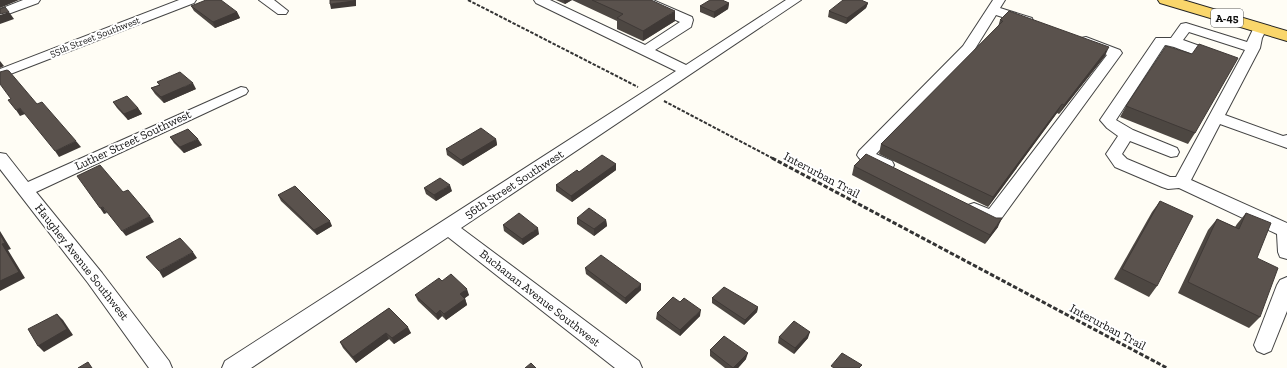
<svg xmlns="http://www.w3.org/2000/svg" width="1287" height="368" font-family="'Zilla Slab',serif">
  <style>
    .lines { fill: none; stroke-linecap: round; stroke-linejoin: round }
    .minor-casing { stroke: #444; stroke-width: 2 }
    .major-casing { stroke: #222; stroke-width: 2 }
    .path-far1 { stroke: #333; stroke-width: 2; stroke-dasharray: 3.5 1.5; stroke-linecap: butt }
    .path { stroke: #333; stroke-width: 3; stroke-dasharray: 4.5 2; stroke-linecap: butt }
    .minor { fill: #fff; fill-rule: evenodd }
    .major { fill: #f9d66b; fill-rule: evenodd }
    .wall { fill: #4d4742 }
    .shaded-wall { fill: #3f3936 }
    .building { fill: #5a524d; stroke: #3f3936 }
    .labels { text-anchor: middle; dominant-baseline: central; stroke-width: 4; stroke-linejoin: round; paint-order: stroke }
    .far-street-label { font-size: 10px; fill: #111; stroke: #fff }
    .shield { fill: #fff; stroke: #585858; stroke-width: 1 }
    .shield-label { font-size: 11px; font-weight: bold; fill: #111 }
    .street-label { font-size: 12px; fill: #111; stroke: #fff }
  </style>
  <rect width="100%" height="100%" fill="#fffdf5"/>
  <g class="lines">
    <g class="minor-casing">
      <g id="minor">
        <path d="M23,0h17l-2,3 -38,14v-8z"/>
        <path d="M179,0h17l-2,3 -194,75v-9z"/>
        <path d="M259,0h15l14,11 -2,3h-8z"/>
        <path d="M534,0h16l95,45 35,-23 -41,-19 -2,-3h16l39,17 1,3 -2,7 -36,23 31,15 100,-65h15l-340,228 178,133 3,7h-27l-167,-131 -197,131h-29l3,-7 451,-290 -140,-68z"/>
        <path d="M993,0h12l-5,8 32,10 1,3 -6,4 -31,-10 -23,37 -97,102 16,7 2,4 -2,4c-10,3 -30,-5 -35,-14l2,-4 104,-105z"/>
        <path d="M1186,23l61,19 8,-17h10l2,3 -5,10 -2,10 -35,67 58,21 4,-1v13l-67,-24 -29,56 96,43v36l-7,-2 -2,-5 -1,-18 -98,-46 -11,1 -6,-2 -47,-20 -9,-13 12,-18 -11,-8 -7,-8 56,-82h15l10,-14zM1189,32l56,18 -69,127h-6l-43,-18 -5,-5 8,-13 41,16 6,-1 2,-4 -2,-4 -44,-18 -17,-10 49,-75c17,2 42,19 57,15l2,-3 -2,-3 -39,-14z"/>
        <path d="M1086,37l34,13 2,3 -124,170 -6,2 -24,-12 -3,-4 3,-4 6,-2 15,6 118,-154 -26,-11 -2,-3 2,-3z"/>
        <path d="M241,87l5,1 2,3 -2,3 -210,98 66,81 67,88 3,7h-23l-61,-85 -88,-114v-16l6,1 22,28z"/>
        <path d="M1287,277v34l-16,40 -7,3 -7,-3 -3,-6 23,-60 3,-5z"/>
      </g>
    </g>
    <g class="major-casing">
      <path id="major" d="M1158,0h25l104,31v10l-127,-38z"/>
    </g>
    <g class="path-far1">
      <path d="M468,0l170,87"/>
      <path d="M664,101l110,58"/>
    </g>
    <path class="path" d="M772,158l395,210"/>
    <use href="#minor" class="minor"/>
    <use href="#major" class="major"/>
  </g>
  <g class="wall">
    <path d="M556,0h95l24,21 -32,20 -26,-12v-8l-45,-21 -7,4z"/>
    <path d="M729,3l-1,6 -14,9 -14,-6v-6z"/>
    <path d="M868,3l-2,5 -20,16 -18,-7 1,-6z"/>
    <path d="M191,6l46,6 3,6 -25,10 -21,-17z"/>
    <path d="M1000,20l105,36 -46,58 -2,-1 -69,94 -109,-53 2,-10 117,-117z"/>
    <path d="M1192,54l3,79 -7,11 -68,-27 6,-11z"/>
    <path d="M157,82l39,7 -32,14 -9,-9 -4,-6 8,-3z"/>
    <path d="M113,102l25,6 4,6 -14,6 -11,-12z"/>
    <path d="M170,137l32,8 -18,8 -10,-10z"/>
    <path d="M496,139l1,6 -34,21 -16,-11 -1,-6z"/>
    <path d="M616,164v6l-44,32 -16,-11v-6l23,-13z"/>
    <path d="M854,166l144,61 -13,17 -133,-69z"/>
    <path d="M424,188l28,3 -16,10 -10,-7z"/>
    <path d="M278,195l54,31 -15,9 -36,-34z"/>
    <path d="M1160,201l-3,85 -8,11 -35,-18 38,-67z"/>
    <path d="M1246,213l11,45 3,59 -11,11 -71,-35 30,-63 9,-11 18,8 2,-3z"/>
    <path d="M577,218l29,2 1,6 -13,10 -17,-12z"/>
    <path d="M503,225l36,9 -16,11 -19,-14z"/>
    <path d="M585,268l56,22 -15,14 -40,-30z"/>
    <path d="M442,281l27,14 -4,3 2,7 -21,15 -4,-4 -4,4 -20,-19 -3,-6z"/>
    <path d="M712,298l46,9 -1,5 -13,13 -32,-22z"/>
    <path d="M389,308l22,25 -17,11 -5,-5 -33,24 -13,-15 -3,-6z"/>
    <path d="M657,313l43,3 -20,20 -24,-17z"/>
    <path d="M779,337l29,1 -14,16 -16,-11z"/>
    <path d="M710,350l36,9 -8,9h-13l-15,-12z"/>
  </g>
  <g class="shaded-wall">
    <path d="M0,0h19l-19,8z"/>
    <path d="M354,0h2v6l-25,3 -1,-5z"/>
    <path d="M564,0h8l-7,4z"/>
    <path d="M729,3l-1,6 -14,9v-6z"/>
    <path d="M868,3l-2,5 -20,16 1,-6z"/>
    <path d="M675,11v10l-32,20v-10z"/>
    <path d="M9,12l5,7 -14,5v-9z"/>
    <path d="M237,12l3,6 -25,10 -2,-6z"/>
    <path d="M1109,47l-4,9 -46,58 5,-9z"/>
    <path d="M0,61l4,5 -4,2z"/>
    <path d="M193,83l3,6 -32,14 -3,-6z"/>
    <path d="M1062,104l-5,9 -69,94 5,-10z"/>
    <path d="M20,108l5,6 -5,2 -4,-6z"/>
    <path d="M138,108l4,6 -14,6 -4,-6z"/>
    <path d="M198,139l4,6 -18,8 -4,-6z"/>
    <path d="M496,139l1,6 -34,21 -2,-6z"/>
    <path d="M76,141l5,6 -22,10 -4,-6z"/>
    <path d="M616,164v6l-44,32 -1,-6z"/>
    <path d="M450,185l2,6 -16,10 -2,-6z"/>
    <path d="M103,207l4,6 -3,1 -4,-6z"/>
    <path d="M150,216l4,6 -28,14 -4,-5z"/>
    <path d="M1002,218l-4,9 -13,17 5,-9z"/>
    <path d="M606,220l1,6 -13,10v-7z"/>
    <path d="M330,221l2,5 -15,9 -3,-5z"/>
    <path d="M538,228l1,6 -16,11 -1,-6z"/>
    <path d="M0,231l11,18 -3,1 17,28 -25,13z"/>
    <path d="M193,252l4,6 -34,20 -4,-7z"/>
    <path d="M641,284v6l-15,14 -1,-6z"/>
    <path d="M467,289l2,6 -7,5 -2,-6z"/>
    <path d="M465,299l2,6 -21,15 -2,-6z"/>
    <path d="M758,307l-1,5 -13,13 1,-5z"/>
    <path d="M440,310l2,6 -4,4 -2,-6z"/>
    <path d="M701,310l-1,6 -20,20v-6z"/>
    <path d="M57,314l6,6 10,15 -29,17 -6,-6z"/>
    <path d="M408,327l3,6 -17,11 -2,-6z"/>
    <path d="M810,332l-2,6 -14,16 1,-6z"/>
    <path d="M386,333l3,6 -33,24 -3,-6z"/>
    <path d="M748,353l-2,6 -8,9h-5z"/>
  </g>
  <g class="building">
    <path d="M206,0h15l16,12 -24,10 -22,-16z"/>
    <path d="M330,0h24v1l-24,3z"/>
    <path d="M592,0h59l24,11 -32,20 -26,-13 6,-4z"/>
    <path d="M710,0h12l7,3 -15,9 -14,-6z"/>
    <path d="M843,0h18l7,3 -21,15 -18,-7z"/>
    <path d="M5,7l4,5 -9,2v-5z"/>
    <path d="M1009,11l100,36 -45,58 -2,-1 -69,93 -112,-53 122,-123 -3,-1z"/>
    <path d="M1199,44l39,14 -43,75 -69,-27 40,-60 26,8z"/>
    <path d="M7,70l2,1 28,33 5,-2 34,39 -21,10 -35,-43 -4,2 -8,-10 3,-1 -11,-15v-12z"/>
    <path d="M180,72l13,11 -32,14 -10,-9 9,-3 -3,-3z"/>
    <path d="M127,96l11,12 -14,6 -11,-12z"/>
    <path d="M481,128l15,11 -35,21 -15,-11z"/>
    <path d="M188,129l10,10 -18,8 -10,-10z"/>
    <path d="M866,154l130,64h6l-12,17 -136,-69z"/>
    <path d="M602,155l14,9 -45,32 -15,-11 21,-15 2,2z"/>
    <path d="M100,165l23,27 5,-2 22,26 -28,15 -19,-24 -3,1 -23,-32z"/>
    <path d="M440,178l10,7 -16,10 -10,-7z"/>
    <path d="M295,186l35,35 -16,9 -36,-35z"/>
    <path d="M1160,201l33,15 -36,70 -35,-17z"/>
    <path d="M589,208l17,12 -12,9 -17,-11z"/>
    <path d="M519,213l19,15 -16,11 -19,-14z"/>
    <path d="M1246,213l25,10 -14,35 21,10 -18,49 -72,-35 29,-63 22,10z"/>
    <path d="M0,234l5,9 -3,1 17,28 -19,9z"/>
    <path d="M180,238l13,14 -34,19 -13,-14z"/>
    <path d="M601,255l40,29 -16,14 -40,-30z"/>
    <path d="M451,274l16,15 -7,5 5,5 -21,15 -4,-4 -4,4 -21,-19 24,-17 3,3z"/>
    <path d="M724,287l34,20 -13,13 -33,-22z"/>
    <path d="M673,297l7,5 4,-4 17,12 -21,20 -23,-17z"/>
    <path d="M389,308l19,19 -16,11 -6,-5 -33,24 -13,-15z"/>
    <path d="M57,314l10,15 -29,17 -10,-17z"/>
    <path d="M794,321l16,11 -15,16 -16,-11z"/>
    <path d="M724,336l24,17 -15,15 -23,-18z"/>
    <path d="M842,353l20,12 -3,3h-25l-3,-2z"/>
    <path d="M88,362l4,6h-14z"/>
    <path d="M531,363l5,5h-11z"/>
  </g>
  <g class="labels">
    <g class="far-street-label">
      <text transform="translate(95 37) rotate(-21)">55th Street Southwest</text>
    </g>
    <rect class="shield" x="1211" y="9" width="32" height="18" rx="3"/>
    <g class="shield-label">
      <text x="1227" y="18">A-45</text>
    </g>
    <g class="street-label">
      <text transform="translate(133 140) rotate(-25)">Luther Street Southwest</text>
      <text transform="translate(822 175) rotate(28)">Interurban Trail</text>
      <text transform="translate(514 184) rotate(-33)">56th Street Southwest</text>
      <text transform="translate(82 262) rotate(52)">Haughey Avenue Southwest</text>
      <text transform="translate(540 298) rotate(38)">Buchanan Avenue Southwest</text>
      <text transform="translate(1108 327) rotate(28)">Interurban Trail</text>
    </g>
  </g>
</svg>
